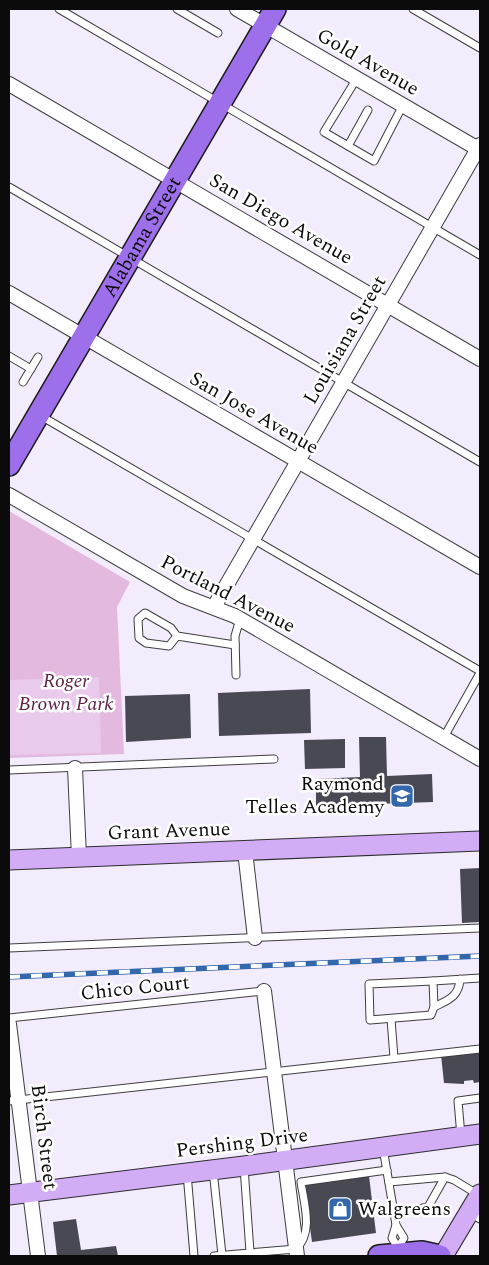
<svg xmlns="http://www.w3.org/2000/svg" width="489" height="1265" font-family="Spectral,serif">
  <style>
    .green { fill: #e3b9df }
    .pitch { fill: #eacaec }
    .building { fill: #494953 }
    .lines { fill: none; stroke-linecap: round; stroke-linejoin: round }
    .lane-casing { stroke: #3e3e3e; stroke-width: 9 }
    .street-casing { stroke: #3e3e3e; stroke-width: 16 }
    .secondary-casing { stroke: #2d2d2d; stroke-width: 21 }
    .primary-casing { stroke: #1c1c1c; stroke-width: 24 }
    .lane { stroke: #fff; stroke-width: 7 }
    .street { stroke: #fff; stroke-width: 14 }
    .secondary { stroke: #d2adf6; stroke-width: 19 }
    .primary { stroke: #9d6fea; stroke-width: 21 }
    .rail-casing { stroke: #3267ac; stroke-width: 5.5 }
    .rail { stroke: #fff; stroke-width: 4; stroke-dasharray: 11; stroke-linecap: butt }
    .labels { text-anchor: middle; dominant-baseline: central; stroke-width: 5; stroke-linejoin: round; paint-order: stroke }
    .street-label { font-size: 20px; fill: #0b0b0b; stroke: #fff }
    .park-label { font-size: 20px; font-style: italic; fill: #5c2344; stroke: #fff }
    .poi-label { font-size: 20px; fill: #0b0b0b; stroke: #fff; text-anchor: end }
  </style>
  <rect width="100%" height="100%" fill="#f3ecfd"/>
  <path class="green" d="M9,511l121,71 -13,25 7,147 -115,4z"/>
  <path class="pitch" d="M99,677l2,76 -92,2v-75z"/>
  <g class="building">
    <path d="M310,689l1,44 -92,3 -1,-43z"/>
    <path d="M190,694l1,44 -65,4 -1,-46z"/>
    <path d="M359,737h27l1,39 45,-2 1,28 -117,4v-27l44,-2z"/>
    <path d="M345,739v29l-40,1 -1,-29z"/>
    <path d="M480,868v54l-18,1 -2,-54z"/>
    <path d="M480,1050v32l-6,1 -1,-3 -9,1v3l-20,-1 -3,-28z"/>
    <path d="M369,1176l7,57 -64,9 -8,-58z"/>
    <path d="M76,1219l5,31 35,-4 2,10h-61l-4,-34z"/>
  </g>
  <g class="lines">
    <g class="lane-casing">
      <g id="lane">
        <path d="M59,9l421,246"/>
        <path d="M177,9l41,24"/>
        <path d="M413,9l67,39"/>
        <path d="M357,78l-33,54 50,29 29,-56"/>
        <path d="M348,146l20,-36"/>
        <path d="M9,187l471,275"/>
        <path d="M9,356l22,13"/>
        <path d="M23,382l15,-25"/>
        <path d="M41,416l439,255"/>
        <path d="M177,636l-8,10 -23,-3 -7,-5 -1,-19 7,-6 26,15 6,8 58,9"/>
        <path d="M236,675l-1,-39 5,-17"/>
        <path d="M444,737l36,-64"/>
        <path d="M9,770l265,-11"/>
        <path d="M9,948l471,-20"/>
        <path d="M460,979c-1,18 -12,21 -26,28l-1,-26 47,-3"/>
        <path d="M433,981l-64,3 1,36 61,-5 3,-8"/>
        <path d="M9,1018l255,-27"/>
        <path d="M391,1019l3,39"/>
        <path d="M9,1101l471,-52"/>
        <path d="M461,1136l-3,-35 22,-3"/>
        <path d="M383,1148l13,77 8,13 -5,8"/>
        <path d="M244,1167l6,85"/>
        <path d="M213,1170l9,85"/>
        <path d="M187,1173l7,83"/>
        <path d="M445,1177l9,3 23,14"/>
        <path d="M389,1182l56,-5 -17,30 -33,7"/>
        <path d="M469,1213l11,6"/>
        <path d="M396,1225l-4,13 7,11"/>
        <path d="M214,1256l82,-7c18,-17 8,-45 5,-67l86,-12"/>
      </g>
    </g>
    <g class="street-casing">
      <g id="street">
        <path d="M237,9l243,141"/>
        <path d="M9,84l471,275"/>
        <path d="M9,293l471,274"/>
        <path d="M9,495l174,101 52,20 245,143"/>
        <path d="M214,607l266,-462"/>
        <path d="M75,768l4,89"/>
        <path d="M245,851l10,87"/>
        <path d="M264,991l33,265"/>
        <path d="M9,1024l29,232"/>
      </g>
    </g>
    <g class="secondary-casing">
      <g id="secondary">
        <path d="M9,860l471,-19"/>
        <path d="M9,1195l235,-29 236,-32"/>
        <path d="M443,1256l37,-62"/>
      </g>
    </g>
    <g class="primary-casing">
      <g id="primary">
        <path id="s1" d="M9,465l266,-456"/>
        <path d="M379,1256l43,-4 18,4"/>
      </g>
    </g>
    <use href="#lane" class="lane"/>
    <use href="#street" class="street"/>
    <use href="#secondary" class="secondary"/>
    <use href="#primary" class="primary"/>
    <g class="rail-casing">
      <path id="rail" d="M9,977l471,-21"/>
    </g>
    <use href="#rail" class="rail"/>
  </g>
  <defs>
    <g id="school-square" transform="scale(1.25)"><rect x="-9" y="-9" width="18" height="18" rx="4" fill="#3267ac" stroke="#fff"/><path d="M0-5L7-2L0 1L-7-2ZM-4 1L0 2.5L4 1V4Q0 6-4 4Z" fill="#fff"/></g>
    <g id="shop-square" transform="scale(1.25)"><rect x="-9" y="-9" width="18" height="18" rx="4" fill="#3267ac" stroke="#fff"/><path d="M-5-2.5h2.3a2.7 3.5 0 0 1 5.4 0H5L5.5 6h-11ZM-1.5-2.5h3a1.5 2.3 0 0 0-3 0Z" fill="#fff"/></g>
  </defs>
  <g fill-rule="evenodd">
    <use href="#school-square" x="402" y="796"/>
    <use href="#shop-square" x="340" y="1209"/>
  </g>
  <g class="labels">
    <g class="street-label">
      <text transform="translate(368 62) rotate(30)">Gold Avenue</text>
      <text transform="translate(281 219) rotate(30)">San Diego Avenue</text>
      <text stroke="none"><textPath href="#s1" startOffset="264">Alabama Street</textPath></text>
      <text transform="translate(345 340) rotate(-60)">Louisiana Street</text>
      <text transform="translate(254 413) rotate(30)">San Jose Avenue</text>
      <text transform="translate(228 594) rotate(27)">Portland Avenue</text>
      <text transform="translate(169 831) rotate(-2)">Grant Avenue</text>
      <text transform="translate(135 988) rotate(-6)">Chico Court</text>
      <text transform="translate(44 1137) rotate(83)">Birch Street</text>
      <text transform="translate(242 1143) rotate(-7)">Pershing Drive</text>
    </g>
    <g class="park-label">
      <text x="66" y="681">Roger<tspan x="66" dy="23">Brown Park</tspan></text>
    </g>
    <g class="poi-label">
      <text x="384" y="784">Raymond<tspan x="384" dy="23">Telles Academy</tspan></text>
      <text x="358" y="1209" text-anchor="start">Walgreens</text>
    </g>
  </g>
  <rect width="489" height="1265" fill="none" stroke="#0b0b0b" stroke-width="20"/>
</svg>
